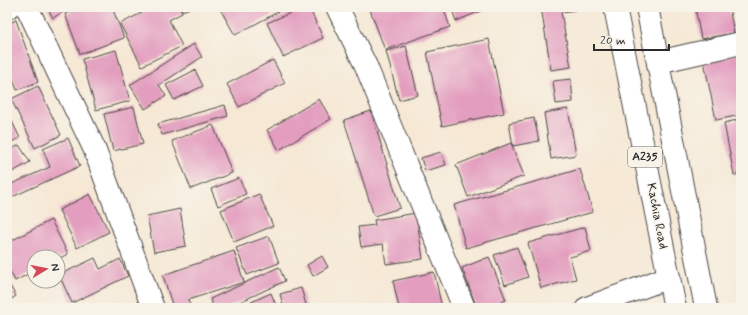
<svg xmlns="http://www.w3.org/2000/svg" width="748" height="315" font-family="Mynerve,sans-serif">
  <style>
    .building { fill: #e39ebf }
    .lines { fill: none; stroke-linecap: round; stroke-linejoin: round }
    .minor-casing { stroke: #494744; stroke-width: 24 }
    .highway-casing { stroke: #494744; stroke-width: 24 }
    .minor { stroke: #fff; stroke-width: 22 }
    .highway { stroke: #fff; stroke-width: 22 }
    .labels { text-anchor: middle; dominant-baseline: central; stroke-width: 3; stroke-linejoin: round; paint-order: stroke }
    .shield { fill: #f7f3e8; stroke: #686764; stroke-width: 1 }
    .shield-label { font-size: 12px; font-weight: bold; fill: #2b2b2b }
    .street-label { font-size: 13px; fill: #2b2b2b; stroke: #f7f3e8 }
  </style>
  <rect width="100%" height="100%" fill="#f7f3e8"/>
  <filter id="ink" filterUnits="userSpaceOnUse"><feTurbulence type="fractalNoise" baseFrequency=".025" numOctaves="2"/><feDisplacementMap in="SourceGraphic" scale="8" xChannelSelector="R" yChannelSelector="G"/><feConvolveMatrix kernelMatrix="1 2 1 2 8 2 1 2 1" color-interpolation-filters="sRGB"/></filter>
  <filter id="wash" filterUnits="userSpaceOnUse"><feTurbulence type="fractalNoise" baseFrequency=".012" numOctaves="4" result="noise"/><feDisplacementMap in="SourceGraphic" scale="16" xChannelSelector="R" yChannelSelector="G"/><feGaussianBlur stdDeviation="0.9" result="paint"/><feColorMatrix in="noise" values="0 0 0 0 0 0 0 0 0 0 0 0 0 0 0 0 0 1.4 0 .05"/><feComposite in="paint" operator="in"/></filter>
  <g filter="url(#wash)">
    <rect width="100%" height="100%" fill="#f6e8d5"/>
    <g id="blocks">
      <g class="building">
        <path d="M47,7h23l-17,11z"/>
        <path d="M84,7h28l12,31 -44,16 -15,-40z"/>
        <path d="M153,7h26l3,6 -13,7 13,26 -40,20 -22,-42z"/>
        <path d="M181,7h12l-11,4z"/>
        <path d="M219,7h68l-52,28z"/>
        <path d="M304,7h5l14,31 -40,19 -16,-34z"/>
        <path d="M369,7h74l7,20 -65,23z"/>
        <path d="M451,7h40l-35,14z"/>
        <path d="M541,7h34l1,3 -15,2 10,55 -20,3z"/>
        <path d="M695,7h34l5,26 -33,6z"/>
        <path d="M16,20l22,62 -21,8 -10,-27v-39z"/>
        <path d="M489,39l15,74 -62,13 -15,-74z"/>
        <path d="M194,44l8,13 -43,28 7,11 -21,13 -15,-24z"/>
        <path d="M406,46l12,49 -19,5 -13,-49z"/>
        <path d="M116,50l14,51 -34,9 -14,-51z"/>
        <path d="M740,53l1,5v57l-25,5 -12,-59z"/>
        <path d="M273,60l12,23 -46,24 -12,-23z"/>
        <path d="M195,70l8,16 -29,14 -8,-15z"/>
        <path d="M571,79l2,23 -17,2 -3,-23z"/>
        <path d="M38,86l23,49 -26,13 -24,-49z"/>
        <path d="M319,99l12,20 -52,31 -12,-20z"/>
        <path d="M225,105l3,11 -66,19 -4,-11z"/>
        <path d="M134,107l9,37 -30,7 -9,-37z"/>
        <path d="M568,109l8,46 -25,4 -7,-46z"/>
        <path d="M7,111l13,27 -13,6z"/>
        <path d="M371,111l29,97 -26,8 -30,-96z"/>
        <path d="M534,118l5,23 -26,5 -4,-23z"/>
        <path d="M741,119v55l-7,1 -10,-52z"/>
        <path d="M213,125l19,48 -41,16 -19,-48z"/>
        <path d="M68,138l12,28 -68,31 -5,-11 43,-19 -7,-18z"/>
        <path d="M511,143l13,33 -56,21 -12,-32z"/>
        <path d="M19,145l11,17 -23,13v-23z"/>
        <path d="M441,152l5,13 -21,6 -4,-13z"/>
        <path d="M580,169l13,43 -127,36 -12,-43z"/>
        <path d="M239,178l7,16 -28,12 -7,-17z"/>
        <path d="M90,194l19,38 -32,16 -18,-38z"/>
        <path d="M259,194l14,32 -39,16 -13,-32z"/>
        <path d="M180,209l6,37 -32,6 -7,-36z"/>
        <path d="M416,213l7,46 -37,5 -3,-20 -22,3 -3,-20 17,-2 -1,-5z"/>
        <path d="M51,220l17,34 -10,5v-2h-24v14l-19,10 -8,-16v-22z"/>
        <path d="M585,227l6,24 -21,6 6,22 -35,9 -13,-45z"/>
        <path d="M269,236l10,27 -32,12 -11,-27z"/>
        <path d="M517,247l11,30 -23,8 -11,-30z"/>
        <path d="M234,251l10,31 -56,18 3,8h-18l-10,-33z"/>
        <path d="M322,256l6,11 -15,9 -6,-11z"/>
        <path d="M489,257l17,43 -20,8h-9l-15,-40z"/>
        <path d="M95,258l5,11 20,-10 8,17 -56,27 -13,-28z"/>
        <path d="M279,267l6,14 -58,27h-13l-4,-9z"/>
        <path d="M434,272l8,36h-43l-6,-27z"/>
        <path d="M7,281l9,15 -9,6z"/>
        <path d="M301,288l6,20h-23l-4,-14z"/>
        <path d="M271,293l6,15h-39z"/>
      </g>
    </g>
  </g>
  <g filter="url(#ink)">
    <use href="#blocks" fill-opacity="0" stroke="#494744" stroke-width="1"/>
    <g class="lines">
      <g class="minor-casing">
        <g id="minor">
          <path d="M27,7l67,141 59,160"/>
          <path d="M337,7l29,59 98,242"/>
          <path d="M7,8l2,-1"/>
          <path d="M658,62l83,-19"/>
          <path d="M587,308l82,-31"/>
        </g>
      </g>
      <g class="highway-casing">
        <g id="highway">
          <path d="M615,7l60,301"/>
          <path d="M647,7l59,301"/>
        </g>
      </g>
      <use href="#minor" class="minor"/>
      <use href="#highway" class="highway"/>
    </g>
  </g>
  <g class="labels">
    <rect class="shield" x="628" y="147" width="34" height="20" rx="3"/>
    <g class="shield-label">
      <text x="645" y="157">A235</text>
    </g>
    <g class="street-label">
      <text transform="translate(657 216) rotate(79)">Kachia Road</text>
    </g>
  </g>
  <rect width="748" height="315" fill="none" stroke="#f7f3e8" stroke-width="24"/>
  <g transform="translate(46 269) rotate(80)"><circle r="19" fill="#f7f3e8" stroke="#a5a39c"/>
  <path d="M0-3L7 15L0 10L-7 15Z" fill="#d1495b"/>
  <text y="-6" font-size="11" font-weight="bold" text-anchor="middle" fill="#2b2b2b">N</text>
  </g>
  <path d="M594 44v6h75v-6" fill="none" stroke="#2b2b2b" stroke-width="2"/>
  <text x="600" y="44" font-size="12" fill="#2b2b2b" stroke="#f7f3e8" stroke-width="3" paint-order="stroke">20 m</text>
</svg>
